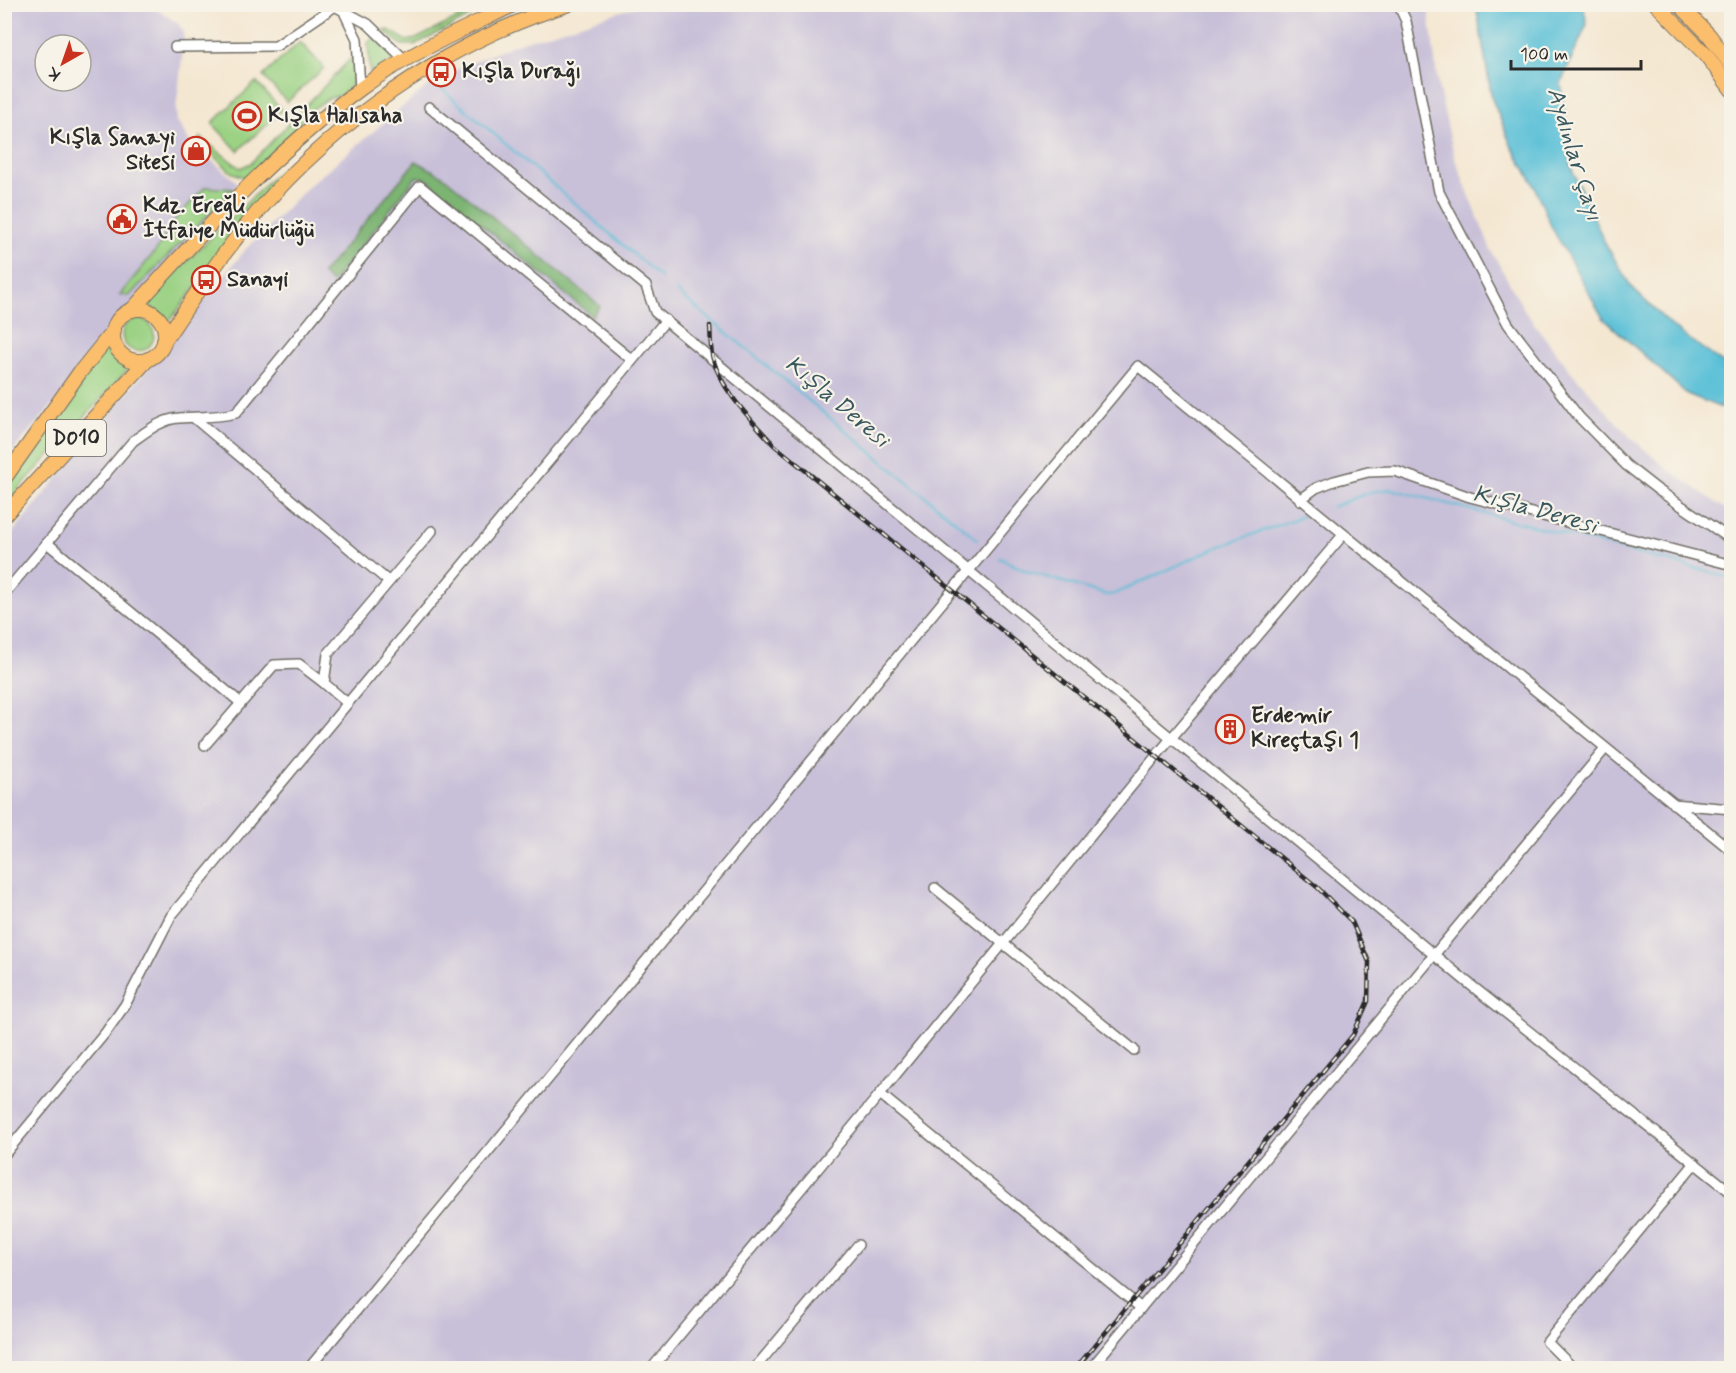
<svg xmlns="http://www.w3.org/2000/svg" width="1736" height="1373" font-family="Mynerve,sans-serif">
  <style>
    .industrial { fill: #c8bfd8; fill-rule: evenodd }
    .green { fill: #9bd284; stroke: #637e58; stroke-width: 1.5 }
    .forest { fill: #7cb472; stroke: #54704e; stroke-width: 1.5 }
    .water { fill: #59bfd7; stroke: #427581; stroke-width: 1.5 }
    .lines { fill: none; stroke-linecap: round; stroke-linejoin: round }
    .stream { stroke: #59bfd7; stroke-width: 2 }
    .minor-casing { stroke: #716d65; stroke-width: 12 }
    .highway-casing { stroke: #716d65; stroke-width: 16 }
    .minor { stroke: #fff; stroke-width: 9 }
    .highway { stroke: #fabe6d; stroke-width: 14 }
    .rail-casing { stroke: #2b2b2b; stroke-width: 4.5 }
    .rail { stroke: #f7f3e8; stroke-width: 2; stroke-dasharray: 7; stroke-linecap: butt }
    .labels { text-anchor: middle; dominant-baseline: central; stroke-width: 4.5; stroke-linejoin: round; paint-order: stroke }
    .shield { fill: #f7f3e8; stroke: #686764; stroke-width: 1.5 }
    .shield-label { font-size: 21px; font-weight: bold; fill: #2b2b2b }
    .poi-label { font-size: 22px; font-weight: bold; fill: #2b2b2b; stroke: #f7f3e8; text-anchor: start }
    .water-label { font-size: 24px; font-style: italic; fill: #39575f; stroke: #f7f3e8 }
  </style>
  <rect width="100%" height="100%" fill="#f7f3e8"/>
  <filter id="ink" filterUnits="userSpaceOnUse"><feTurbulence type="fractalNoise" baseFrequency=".0167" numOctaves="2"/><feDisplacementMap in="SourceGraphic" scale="12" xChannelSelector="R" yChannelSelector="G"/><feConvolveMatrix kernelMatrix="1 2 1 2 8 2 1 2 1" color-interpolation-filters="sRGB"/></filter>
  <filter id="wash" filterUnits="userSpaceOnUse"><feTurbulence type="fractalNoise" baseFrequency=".008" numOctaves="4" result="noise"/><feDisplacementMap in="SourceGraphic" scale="24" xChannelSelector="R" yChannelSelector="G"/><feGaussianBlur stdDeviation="1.35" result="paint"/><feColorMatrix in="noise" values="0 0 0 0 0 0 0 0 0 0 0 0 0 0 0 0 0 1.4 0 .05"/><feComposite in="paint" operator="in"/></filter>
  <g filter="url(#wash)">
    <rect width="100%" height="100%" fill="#f4e7d1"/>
    <g class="industrial">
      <path d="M644,4l784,1 10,80 17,74 36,91 35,63 47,61 55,61 37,32 66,46v855h-1726l-1,-825 242,-294 66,-66 124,-104 77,-34z"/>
      <path d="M4,5h145l27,17 7,8 1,11 -8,69 1,11 13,21 48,41 -62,77 -44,50 -12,8 -45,61 -64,74 -7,-5zM45,45h36v36h-36z"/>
    </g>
    <g class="green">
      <path d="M484,5h9l-79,40h-12l-18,-14 5,-1 18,11 9,-2z"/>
      <path d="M374,37l21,22 -25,14 -2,-30z"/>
      <path d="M300,42l24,26 -37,34 -24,-26z"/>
      <path d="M358,51l-4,31 -12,13 -13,3 -16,11 -61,65 -9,3 -12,-5 -32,-31 1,-4 40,31 11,-5z"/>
      <path d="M256,82l26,28 -44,41 -26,-28z"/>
      <path d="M349,112l-71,68 -110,143 -14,-14 -10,-6 130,-127z"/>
      <path d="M205,187l28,2 -104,107 -9,-1 38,-47 16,-27z"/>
      <circle cx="138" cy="335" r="16"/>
      <path d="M108,344l9,14 15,7 -127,139 -1,-17z"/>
    </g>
    <path class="forest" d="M416,161l27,15 157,130 -8,10 -167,-138 -9,-1 -84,106 -10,-9z"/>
    <path class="water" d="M1476,5h107l4,19 -26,59 10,84 35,78 26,43 43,41 56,40v43l-44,-18 -84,-76 -51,-90 -20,-47 -21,-36 -19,-46z"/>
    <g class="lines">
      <g class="stream">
        <path d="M435,83l226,195"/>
        <path d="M676,291l301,248"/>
        <path d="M1332,507l38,-15 21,-3 341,89"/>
        <path d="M1000,558l26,13 81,24 8,-1 98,-45 90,-33"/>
      </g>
    </g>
  </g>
  <g filter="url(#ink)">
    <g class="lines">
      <g class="minor-casing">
        <g id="minor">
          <path d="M331,4l37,20 37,36"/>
          <path d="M1398,4l8,17 33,171 69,132 71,93 47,48 32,25 74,50"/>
          <path d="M345,14l12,25 3,50"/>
          <path d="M175,47l101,-1 62,-42"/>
          <path d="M429,107l217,179 9,26 812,670 265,211"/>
          <path d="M194,418l194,163"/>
          <path d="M1300,500l16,-12 18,-7 34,-9 27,-1 75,26 262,68"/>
          <path d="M47,543l194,160"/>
          <path d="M4,594l129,-153c13,-9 29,-22 46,-23 21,-2 36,0 57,-5l184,-227 212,174"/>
          <path d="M346,702l-22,-19 4,-29 104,-123"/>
          <path d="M205,745l69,-80 25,-1 25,19"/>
          <path d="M1673,804l59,5"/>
          <path d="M935,888l199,162"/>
          <path d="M4,1155l102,-123 19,-27 46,-89 495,-596"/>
          <path d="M1141,1308l-261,-214 277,-339 186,-220"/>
          <path d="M309,1368l829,-1002 594,485"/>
          <path d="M652,1368l228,-274"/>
          <path d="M755,1368l103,-123"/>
          <path d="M1091,1368l514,-619"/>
          <path d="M1573,1368l-26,-26 148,-179"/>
        </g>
      </g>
      <g class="highway-casing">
        <g id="highway">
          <path d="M1656,4l50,51 26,35"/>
          <path d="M1679,4l30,31 23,31"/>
          <circle cx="139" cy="335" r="26"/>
          <path d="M132,310c70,-78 143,-158 228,-221 47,-35 102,-59 155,-85"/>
          <path d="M164,341c20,-29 39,-59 60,-87 84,-114 209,-208 345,-250"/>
          <path d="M4,479l76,-107 34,-42"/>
          <path d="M4,516l144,-157"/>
        </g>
      </g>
      <use href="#minor" class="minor"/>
      <use href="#highway" class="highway"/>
      <g class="rail-casing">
        <path id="rail" d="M710,326c1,11 0,23 3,33 10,34 38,60 61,86l543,442 35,35 17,40 -1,39 -15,34 -277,333"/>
      </g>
      <use href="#rail" class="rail"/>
    </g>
  </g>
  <defs>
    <g id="bus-ring" transform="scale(1.5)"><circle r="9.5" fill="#f7f3e8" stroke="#c8321e" stroke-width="1.5"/><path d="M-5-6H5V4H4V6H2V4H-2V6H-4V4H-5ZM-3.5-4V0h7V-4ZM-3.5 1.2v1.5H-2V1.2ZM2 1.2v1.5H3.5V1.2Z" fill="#c8321e"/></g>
    <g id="stadium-ring" transform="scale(1.5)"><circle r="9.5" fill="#f7f3e8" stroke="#c8321e" stroke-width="1.5"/><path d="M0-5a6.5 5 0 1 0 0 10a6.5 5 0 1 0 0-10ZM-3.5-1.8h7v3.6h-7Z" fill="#c8321e"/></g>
    <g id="shop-ring" transform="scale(1.5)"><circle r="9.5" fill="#f7f3e8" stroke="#c8321e" stroke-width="1.5"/><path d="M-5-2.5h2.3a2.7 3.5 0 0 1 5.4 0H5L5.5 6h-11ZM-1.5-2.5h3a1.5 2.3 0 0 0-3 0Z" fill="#c8321e"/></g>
    <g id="civic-ring" transform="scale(1.5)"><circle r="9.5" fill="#f7f3e8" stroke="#c8321e" stroke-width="1.5"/><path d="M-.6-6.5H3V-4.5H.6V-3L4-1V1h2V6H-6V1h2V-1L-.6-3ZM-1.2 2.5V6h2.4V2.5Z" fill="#c8321e"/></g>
    <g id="building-ring" transform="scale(1.5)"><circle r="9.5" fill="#f7f3e8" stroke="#c8321e" stroke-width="1.5"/><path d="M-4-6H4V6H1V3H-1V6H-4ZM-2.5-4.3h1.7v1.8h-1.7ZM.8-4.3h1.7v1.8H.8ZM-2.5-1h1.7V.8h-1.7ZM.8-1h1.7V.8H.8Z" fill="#c8321e"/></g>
  </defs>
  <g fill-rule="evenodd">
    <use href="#bus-ring" x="441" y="72"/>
    <use href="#stadium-ring" x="247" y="116"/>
    <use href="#shop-ring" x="196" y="151"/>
    <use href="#civic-ring" x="122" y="219"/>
    <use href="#bus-ring" x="206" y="280"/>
    <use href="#building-ring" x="1230" y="729"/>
  </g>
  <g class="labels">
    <rect class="shield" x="46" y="420" width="60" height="36" rx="4.5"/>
    <g class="shield-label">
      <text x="76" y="438">D010</text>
    </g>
    <g class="poi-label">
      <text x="462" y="72">Kışla Durağı</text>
      <text x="268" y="116">Kışla Halısaha</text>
      <text x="175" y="138" text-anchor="end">Kışla Sanayi<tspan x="175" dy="25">Sitesi</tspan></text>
      <text x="143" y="206">Kdz. Ereğli<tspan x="143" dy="25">İtfaiye Müdürlüğü</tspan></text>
      <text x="227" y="280">Sanayi</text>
      <text x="1251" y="716">Erdemir<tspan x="1251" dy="25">Kireçtaşı 1</tspan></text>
    </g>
    <g class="water-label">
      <text transform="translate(1574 154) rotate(73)">Aydınlar Çayı</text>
      <text transform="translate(837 402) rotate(40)">Kışla Deresi</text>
      <text transform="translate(1535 510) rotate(15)">Kışla Deresi</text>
    </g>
  </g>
  <rect width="1736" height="1373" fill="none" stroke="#f7f3e8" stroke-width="24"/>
  <g transform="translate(63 63) rotate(220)"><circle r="28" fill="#f7f3e8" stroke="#a5a39c" stroke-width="1.5"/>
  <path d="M0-4.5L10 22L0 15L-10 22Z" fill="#c8321e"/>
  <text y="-9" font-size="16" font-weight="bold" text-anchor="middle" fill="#2b2b2b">K</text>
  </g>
  <path d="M1511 60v9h130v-9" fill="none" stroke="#2b2b2b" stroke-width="3"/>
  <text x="1520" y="60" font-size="18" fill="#2b2b2b" stroke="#f7f3e8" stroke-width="4.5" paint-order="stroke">100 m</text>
</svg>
